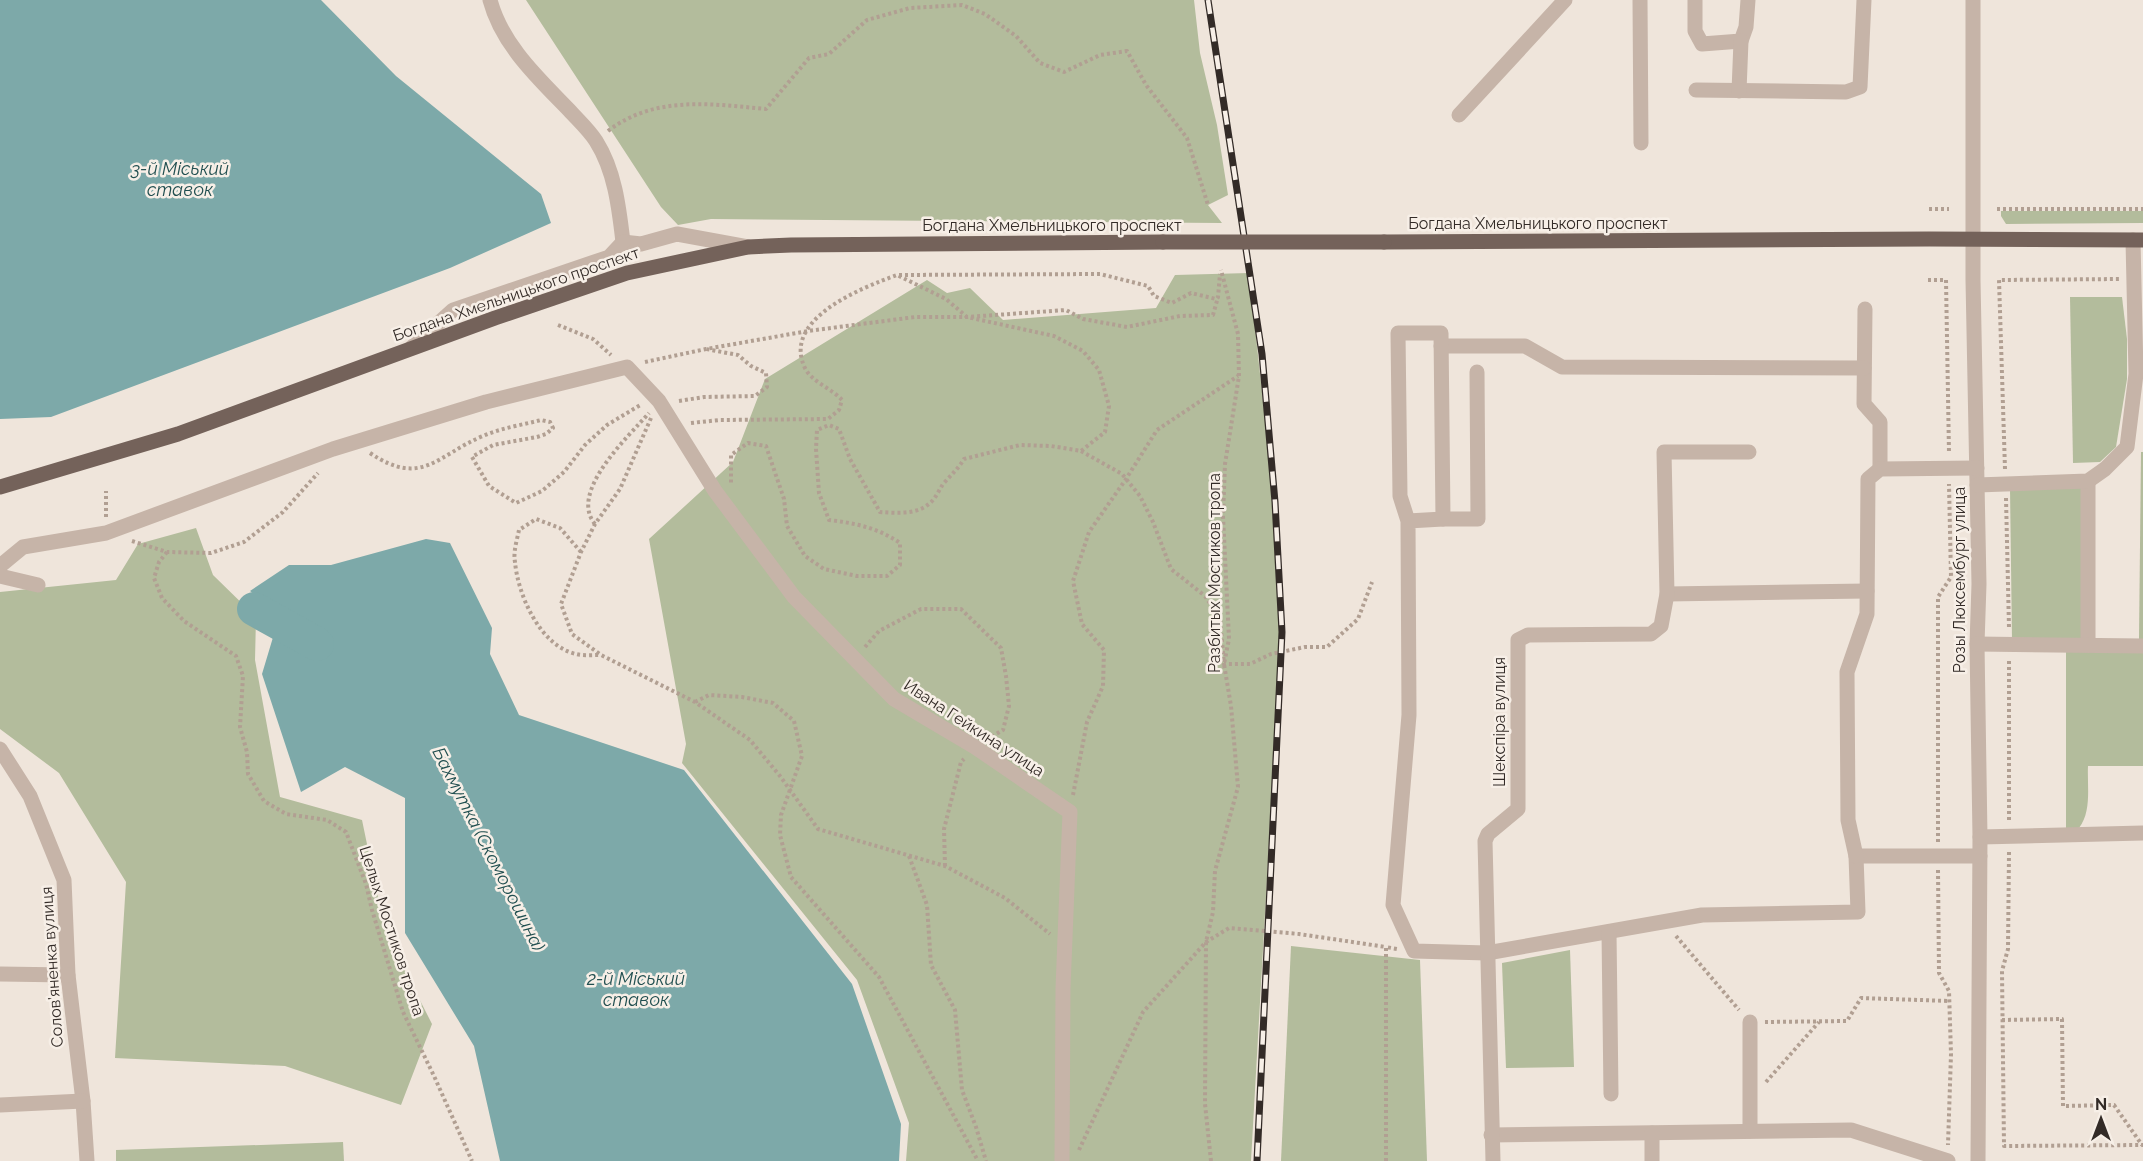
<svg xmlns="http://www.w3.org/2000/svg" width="2143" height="1161" font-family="Raleway,sans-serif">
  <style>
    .green { fill: #b3bc9c }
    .water { fill: #7da9a9 }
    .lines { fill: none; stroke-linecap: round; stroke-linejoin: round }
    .river { stroke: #7da9a9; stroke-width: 34 }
    .path { stroke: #b19f92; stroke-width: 4; stroke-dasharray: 3 3; stroke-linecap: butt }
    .minor { stroke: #c6b4a8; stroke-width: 15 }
    .major { stroke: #74625a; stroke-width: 15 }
    .rail-casing { stroke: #332b27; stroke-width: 7 }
    .rail { stroke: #f7efe7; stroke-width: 4.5; stroke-dasharray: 14; stroke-linecap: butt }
    .major-bridge { stroke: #74625a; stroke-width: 15 }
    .labels { text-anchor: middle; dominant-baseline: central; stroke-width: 5; stroke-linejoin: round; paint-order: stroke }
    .street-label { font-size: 16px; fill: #332b27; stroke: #f7efe7 }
    .water-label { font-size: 18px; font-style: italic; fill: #214f50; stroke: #f7efe7 }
  </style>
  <rect width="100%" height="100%" fill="#efe5db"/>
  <g class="green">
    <path d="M526,0h668l6,53 17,72 11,70 -20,10 14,18 -511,-4 -33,6 -17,-18z"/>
    <path d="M2001,211h142v12l-137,1 -5,-8z"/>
    <path d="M1249,273l19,174 13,184 -30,530h-345l3,-38 -52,-143 -175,-217 4,-19 -37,-205 84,-77 32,-83 162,-99 20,13 23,-5 33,32 153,-12 19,-33z"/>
    <path d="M2070,297h52l5,42v40l-11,68 -16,15 -27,1z"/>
    <path d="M2141,452h2v187h-4z"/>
    <path d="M2010,487h73l2,153h-73z"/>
    <path d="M196,528l17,47 43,42 -1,43 25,137 82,23 23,111 47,93 -31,81 -116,-39 -170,-8 11,-176 -67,-109 -59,-44v-137l116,-12 22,-36z"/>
    <path d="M2066,650h77v116h-55c-1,20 4,45 -9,62h-13z"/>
    <path d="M1291,946l129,14 7,201h-146z"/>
    <path d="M1570,950l4,117 -68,1 -4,-105z"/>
    <path d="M343,1142l1,19h-228v-11z"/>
  </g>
  <g class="water">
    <path d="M0,0h321l75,76 145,118 10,29 -101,45 -399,149 -51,2z"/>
    <path d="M426,539l24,4 42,85 -2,26 29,61 165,55 168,214 49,140 -2,37h-399l-26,-115 -69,-113v-135l-60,-31 -44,25 -39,-118 18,-60 -30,-23 39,-26h42z"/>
  </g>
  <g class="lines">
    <path class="river" d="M254,609l63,35"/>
    <g class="path">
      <path d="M608,131c47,-36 103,-27 158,-22l43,-51 20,-4 38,-34 43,-12 52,-3 23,9 31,22 24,27 24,9 36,-17 27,-4 19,34 41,53 21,67"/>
      <path d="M1929,209h20"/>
      <path d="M1997,209h146"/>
      <path d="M899,275l201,-1 48,12 6,10 18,7 19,-10 25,6 2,-2 2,-23"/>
      <path d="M1928,280h18l3,173"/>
      <path d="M558,325l35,14 18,16"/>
      <path d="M645,362l61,-13 102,-18 107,-14h52l99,-7 17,9 44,8 53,-11 33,-1 5,-18"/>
      <path d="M679,401l25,-4 51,-1 12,-9 -1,-14 -15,-7 -13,-11 -32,-6"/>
      <path d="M651,418l-31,71 -25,35 -14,28 -20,52 11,30 29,21 94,47 55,38 30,36 38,53 127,37 60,32 45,36"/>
      <path d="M691,423l29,-3 108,-1 11,-9 3,-10c-10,-11 -29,-18 -36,-30 -27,-50 55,-82 91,-95l49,24 21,18 87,19 29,15 16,19 10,36 -4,26 -24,19 -30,-5 -31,-1 -56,14c-6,10 -13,16 -21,25 -4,6 -7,14 -13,19 -13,12 -34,10 -50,9l-30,-53 -11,-30 -10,-4 -12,5 -1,19 3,44 10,27c26,3 49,8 71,23v22l-13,11h-30l-33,-7 -19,-13 -18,-30 -3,-27 -18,-53 -18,-3 -17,12v28"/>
      <path d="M1081,451l41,23 18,22 13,26 18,47 34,27 15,22 4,46h26l21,-10 34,-7h22l31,-28 14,-37"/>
      <path d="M370,453c52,35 67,2 113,-17 18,-8 39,-11 58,-16l9,2 3,6 -7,6 -9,3 -44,8 -21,12 17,29 27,17 26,-12 22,-19 21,-27 22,-20 35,-21"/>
      <path d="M2005,469l-6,-189 121,-1"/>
      <path d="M2006,498l3,130"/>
      <path d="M106,517v-26"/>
      <path d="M595,524c-27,-32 34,-88 54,-111"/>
      <path d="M132,541l35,11 44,1 33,-11 39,-30 35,-39"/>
      <path d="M167,552l-8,10 -5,16 8,20 22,23 52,35 7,20 -3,51 7,25 1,22 16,27 22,13 41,6 19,12 20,52 6,26 31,102 31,64 38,85"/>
      <path d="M581,552l-21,-24 -24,-9 -17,11c-2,10 -6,22 -4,32 3,33 25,84 61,92 7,2 16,1 24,1"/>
      <path d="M865,647l14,-16 42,-22h40l40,39 5,28 3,30 -6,24 -12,7"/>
      <path d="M695,702l14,-7 33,2 31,6 21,18 8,35 -21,59 -1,20 11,42 88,100 99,184"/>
      <path d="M1073,795l14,-73 16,-36 1,-36 -22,-26 -9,-43 16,-49 37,-53 31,-49 81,-54"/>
      <path d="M2009,820v-160"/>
      <path d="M1938,842v-245l13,-20 -2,-93"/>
      <path d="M2009,852l-1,97 -6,22 2,175 139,-1"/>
      <path d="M909,856l18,49 4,60 24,45 7,80 14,37 10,34"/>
      <path d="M945,866l-1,-37 17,-67 3,-3"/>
      <path d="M1938,870l1,103 10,18 2,63 -3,91"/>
      <path d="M1676,936l63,74"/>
      <path d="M2002,1020l60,-1 1,87 51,-1 28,40"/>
      <path d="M1765,1022l82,-1 14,-23 88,3"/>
      <path d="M1766,1082l53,-60"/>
      <path d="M1079,1150l64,-138 63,-70 23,-14 70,6 87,13"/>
      <path d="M1211,1161l-6,-57 1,-162 7,-30 2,-41 23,-84 -7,-81 -7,-42 5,-25 -6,-123 2,-52 14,-88 -1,-42 -17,-64"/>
      <path d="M1386,1161v-214l11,2"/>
    </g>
    <g class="minor">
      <path d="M490,0c12,45 48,78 79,110 9,10 20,20 27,31 19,30 23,67 27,101"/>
      <path d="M1640,0l1,143"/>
      <path d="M1695,0v31l7,13 39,-3 5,-14 2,-27"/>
      <path d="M1973,0v280l6,304 -2,60 3,193 -2,324"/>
      <path d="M1696,90l150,2 14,-5 4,-87"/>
      <path d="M1739,91l2,-50"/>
      <path d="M1459,115l106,-115"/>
      <path d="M623,242l18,2 36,-10 71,13"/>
      <path d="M1865,309l-1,95 16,18v47"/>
      <path d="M1441,346h84l37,21 302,1"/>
      <path d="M411,348l42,-38 156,-53 14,-15"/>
      <path d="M2088,481v164"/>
      <path d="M1977,485l111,-4 17,-12 22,-22 9,-73 -3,-134"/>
      <path d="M1443,519h35l-1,-147"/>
      <path d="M1408,521l35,-2 -2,-186h-43l2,163 8,25 1,194 -16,190 21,46 73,2 215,-38 156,-3 -2,-56h124"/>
      <path d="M0,566l23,-19 83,-14 227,-84 153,-47 141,-35 32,34 56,90 79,106 100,102 81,48 95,65 -7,176 -1,173"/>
      <path d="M0,576l38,9"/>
      <path d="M1667,594l200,-3"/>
      <path d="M1977,644l166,2"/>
      <path d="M0,749l30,47 34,84 4,95 15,126 4,60"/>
      <path d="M1980,837l163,-4"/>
      <path d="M1856,856l-8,-36 -1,-148 20,-58 1,-135 12,-10 97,-1"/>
      <path d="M1609,932l2,162"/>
      <path d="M0,974l68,1"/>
      <path d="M1750,1022v109"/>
      <path d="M0,1105l83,-4"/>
      <path d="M1491,1135l360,-5 97,31"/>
      <path d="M1493,1161l-8,-320 3,-7 30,-25v-169l10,-5 123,-1 10,-8 6,-32 -3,-142h85"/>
      <path d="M1652,1161v-28"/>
    </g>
    <g class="major">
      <path d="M1384,242l545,-3 214,1"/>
      <path d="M0,487l178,-53 317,-116 132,-45 121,-26 43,-2 372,-3"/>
    </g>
    <g class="rail-casing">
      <path id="rail" d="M1208,0l54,354 13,148 7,130 -25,529"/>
    </g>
    <use href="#rail" class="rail"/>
    <path class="major-bridge" d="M1163,242h221"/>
  </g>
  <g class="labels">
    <g class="street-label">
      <text x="1538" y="223">Богдана Хмельницького проспект</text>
      <text x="1052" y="225">Богдана Хмельницького проспект</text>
      <text transform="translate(516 294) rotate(-19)">Богдана Хмельницького проспект</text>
      <text transform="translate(1214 573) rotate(-90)">Разбитых Мостиков тропа</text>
      <text transform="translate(1959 580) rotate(-90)">Розы Люксембург улица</text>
      <text transform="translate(1499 722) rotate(-90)">Шекспіра вулиця</text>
      <text transform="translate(974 728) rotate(33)">Ивана Гейкина улица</text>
      <text transform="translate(392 931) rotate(72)">Целых Мостиков тропа</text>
      <text transform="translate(52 967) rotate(-94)">Солов’яненка вулиця</text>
    </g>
    <g class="water-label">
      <text x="180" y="168">3-й Міський<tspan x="180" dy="21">ставок</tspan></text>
      <text transform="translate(489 849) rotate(63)">Бахмутка (Скоморошина)</text>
      <text x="636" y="978">2-й Міський<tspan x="636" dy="21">ставок</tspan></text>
    </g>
  </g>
  <g transform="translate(2101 1119)" stroke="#f7efe7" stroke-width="4.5" paint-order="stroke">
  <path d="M0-4.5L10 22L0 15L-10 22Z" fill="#332b27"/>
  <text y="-9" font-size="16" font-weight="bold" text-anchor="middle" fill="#332b27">N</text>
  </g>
</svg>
